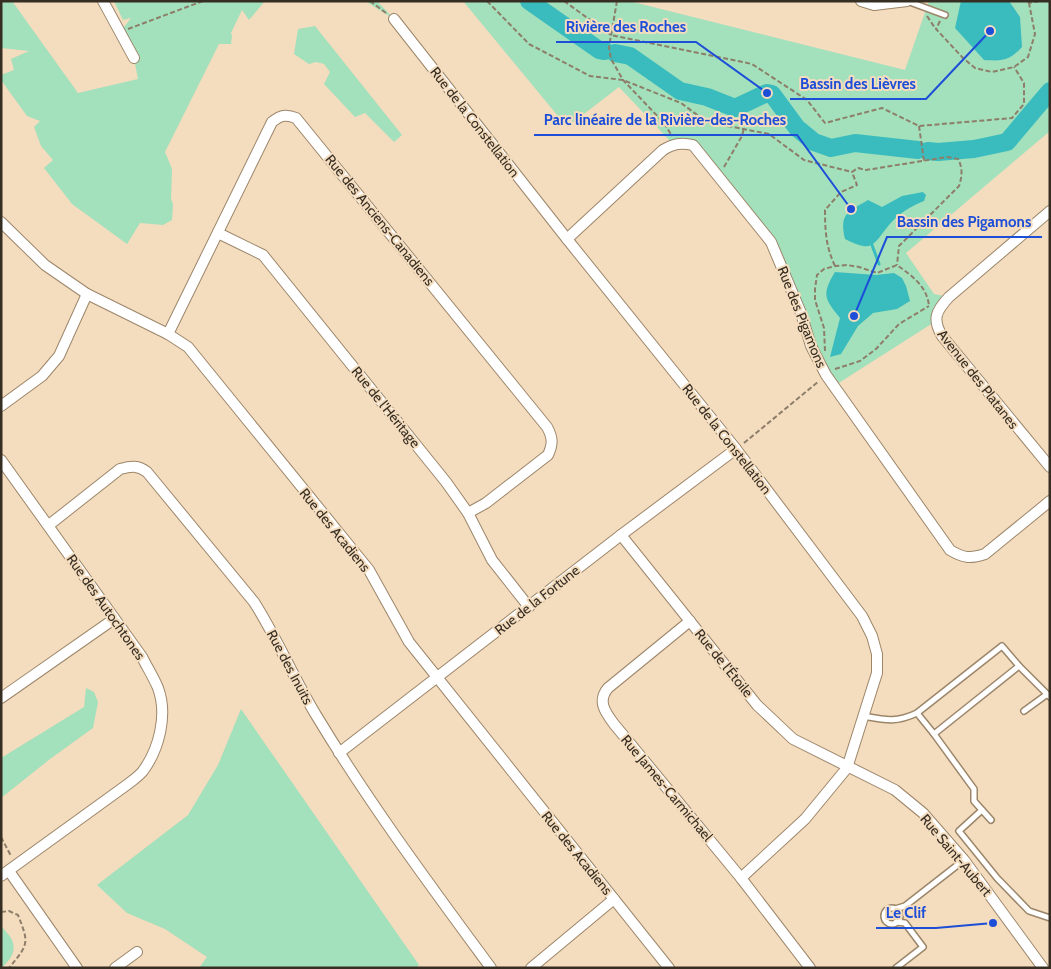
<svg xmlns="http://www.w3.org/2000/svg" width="1051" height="969" font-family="Cabin,sans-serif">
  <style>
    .green { fill: #a3e0bc }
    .water { fill: #3abcbe }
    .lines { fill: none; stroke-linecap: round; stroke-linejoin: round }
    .stream { stroke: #3abcbe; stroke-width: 3 }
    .river { stroke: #3abcbe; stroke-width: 18 }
    .service-casing { stroke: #9c866a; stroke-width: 8 }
    .minor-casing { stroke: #9c866a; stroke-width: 12 }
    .path { stroke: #8d7e6a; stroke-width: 2; stroke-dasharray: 5 2.5; stroke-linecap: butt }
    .service { stroke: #fff; stroke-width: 5 }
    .minor { stroke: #fff; stroke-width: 10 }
    .labels { text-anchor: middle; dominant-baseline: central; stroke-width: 4; stroke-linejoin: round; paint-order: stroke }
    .street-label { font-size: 14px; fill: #372e23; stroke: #f4dcbe }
    .leader { fill: none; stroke: #1d4ed8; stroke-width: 2 }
    .callout-dot { fill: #1d4ed8; stroke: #f4dcbe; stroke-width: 2 }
    .callout-label { font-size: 15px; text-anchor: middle; font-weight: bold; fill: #1d4ed8; stroke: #f4dcbe; stroke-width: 4; stroke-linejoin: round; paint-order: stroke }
  </style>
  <rect width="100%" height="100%" fill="#f4dcbe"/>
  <g class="green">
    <path d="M1,1h11l66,92 60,-14 -4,-21 -13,-27 10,-13 -8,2 -9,-19h151l-16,19 -7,-10 -11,23 1,3 -1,8h-12l-54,108 7,17 -1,30 2,5 -1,16 -9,5 -23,-2 -13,21 -55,-40 -28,-36 9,-8 -12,-14 -7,-19 6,-6 -13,-5 -26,-36v-5l13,-5 -3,-11 18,-8 -28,-3z"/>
    <path d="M365,1h12l17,18z"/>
    <path d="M463,1h166l276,69 24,-69h121v130l-144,122 28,41 15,3 -13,24 -102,65 -63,-144 -72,-91 -26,-7 -54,-57 -52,40z"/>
    <path d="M315,26l87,109 -8,7 -29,-29 -10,4 -31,-33 6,-12 -6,-8 -8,-2 -7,2 -15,-10 4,-25z"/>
    <path d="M86,688l8,4 4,10 -5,26 -43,31 -49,39v-40l83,-51z"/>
    <path d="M241,709l178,256 -3,3h-217l8,-11 -42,-28 -38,-16 -30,-28 91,-70 30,-50z"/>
    <path d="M2,927c3,4 8,8 10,13 5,11 -2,21 -11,28z"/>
  </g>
  <g class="water">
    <path d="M961,1h48l11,16 2,30c-13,14 -19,14 -38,13l-29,-32z"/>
    <path d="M923,192l3,3 -2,6c-13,5 -25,12 -35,24 -17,21 -16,28 -44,14 -6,-26 3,-27 23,-39l14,7 20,-11z"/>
    <path d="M835,272l41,3 18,-2 8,5 4,8 4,15 -13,8 -24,4 -15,13 -17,28 -11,3 10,-39c-15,-19 -19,-23 -5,-46z"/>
  </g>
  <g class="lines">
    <path class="stream" d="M872,245l7,19"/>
    <g class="river">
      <path d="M529,1l70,49 6,1"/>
      <path d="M615,53l15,3 50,35 27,6 28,11 32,-15 5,1 25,34 17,14 17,6 24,-5 63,7"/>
      <path d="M928,151l10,1 36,-3 33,-7 43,-51"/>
    </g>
    <g class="service-casing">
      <g id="service">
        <path d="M907,1l38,14"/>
        <path d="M1019,666l31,31"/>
        <path d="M1024,711l22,-16"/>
        <path d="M917,713l17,21 40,55v12l8,9 -23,21 38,47 32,33 21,7"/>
        <path d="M863,716c22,4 33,7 54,-3l85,-67 17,20 -85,68"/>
        <path d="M982,810l9,10"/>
        <circle cx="892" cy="916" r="8"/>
        <path d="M895,909l10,-3 59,-46"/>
        <path d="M896,922l9,1 18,24 -27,21"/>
      </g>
    </g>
    <g class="minor-casing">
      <g id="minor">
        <path d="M103,1l31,57"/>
        <path d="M861,1l13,4 33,-4"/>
        <path d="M394,19l173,220 169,210 126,167 10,20 5,18v19l-30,95 -42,51 -64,59"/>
        <path d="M1050,211l-101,86c-13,14 -17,22 -7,39l108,131"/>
        <path d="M1,222l44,43 42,29 81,40 20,13 181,223 40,72 260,326"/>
        <path d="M218,233l45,22 183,227 22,31 24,47 37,47"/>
        <path d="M567,239l96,-89c10,-6 18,-8 30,-5l78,97 30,71 10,33 15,29 124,175c13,8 20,9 35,4l65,-53"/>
        <path d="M168,334l104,-212c9,-7 14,-8 24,-4l251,309c6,11 6,17 1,28l-62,48 -18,10"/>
        <path d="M1,406l41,-30 17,-20 28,-62"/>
        <path d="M1,460l141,197c5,10 12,21 16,31 10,27 1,61 -15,83 -4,5 -10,9 -15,13l-127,92"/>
        <path d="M49,525l71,-56c11,-3 18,-4 27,3l107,130c23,36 40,77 62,113 53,88 114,170 175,253"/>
        <path d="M621,535l136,170 36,34 102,51 28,23 41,47 79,108"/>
        <path d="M690,621l-82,67c-11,13 -3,24 6,36l127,154 69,90"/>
        <path d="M1,698l113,-79"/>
        <path d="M339,753l282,-218 115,-86"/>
        <path d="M9,871l68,97"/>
        <path d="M115,968l22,-16"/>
        <path d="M531,968l83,-69"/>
      </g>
    </g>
    <g class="path">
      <path d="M370,1l16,12"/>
      <path d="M487,1l42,43 61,32 33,4 58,23 26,19 62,12 35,26 48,12"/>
      <path d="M564,1l47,34 141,29 55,36 18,23 57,-15 37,18 93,-8 12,-14v-21l-10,-16"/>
      <path d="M617,1l-8,46 2,12 12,21 41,43 8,13"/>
      <path d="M1028,1l1,2 10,-2"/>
      <path d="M927,16l8,12"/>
      <path d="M940,21l-4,8 27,29 12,10 17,4 22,-5 14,-10 7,-23 -6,-31"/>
      <path d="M128,29l75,-28"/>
      <path d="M919,126l5,35"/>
      <path d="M724,167l18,-31 2,-8"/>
      <path d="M835,266c-9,-19 -10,-35 -10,-56l16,-18 16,-7 -5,-13 6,-4 8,2 81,-13 11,2c5,9 4,18 1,27l-60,60 -2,19"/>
      <path d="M825,351l-1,-23 -9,-28v-11l2,-14 7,-6 11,-3 12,-1 12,2 18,6 20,-8c15,11 30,21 32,41"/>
      <path d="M835,369l25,-8 16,-12 23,-25 30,-18"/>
      <path d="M744,443l75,-62"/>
      <path d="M1,837l10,19"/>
      <path d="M1,912l8,-1 9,4c11,28 11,29 -9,53"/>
    </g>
    <use href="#service" class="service"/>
    <use href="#minor" class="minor"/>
  </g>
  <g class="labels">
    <g class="street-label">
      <text transform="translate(475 122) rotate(52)">Rue de la Constellation</text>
      <text transform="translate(380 220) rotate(51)">Rue des Anciens-Canadiens</text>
      <text transform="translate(802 317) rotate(68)">Rue des Pigamons</text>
      <text transform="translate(978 379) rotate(52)">Avenue des Platanes</text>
      <text transform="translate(386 407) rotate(51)">Rue de l'Héritage</text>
      <text transform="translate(727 439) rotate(52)">Rue de la Constellation</text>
      <text transform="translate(335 530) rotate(51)">Rue des Acadiens</text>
      <text transform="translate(537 600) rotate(-38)">Rue de la Fortune</text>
      <text transform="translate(106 607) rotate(55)">Rue des Autochtones</text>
      <text transform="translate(724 663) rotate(51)">Rue de l'Étoile</text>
      <text transform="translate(290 667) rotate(62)">Rue des Inuits</text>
      <text transform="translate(667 788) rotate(50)">Rue James-Carmichael</text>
      <text transform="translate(577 853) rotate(51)">Rue des Acadiens</text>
      <text transform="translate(956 855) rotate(50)">Rue Saint-Aubert</text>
    </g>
  </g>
  <path class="leader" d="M767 93L696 42H556M990 31L926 99H790M851 209L797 135H534M854 316L887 237H1042M993 923L936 928H876"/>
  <g class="callout-dot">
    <circle cx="767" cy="93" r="5"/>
    <circle cx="990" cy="31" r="5"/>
    <circle cx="851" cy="209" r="5"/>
    <circle cx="854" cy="316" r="5"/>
    <circle cx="993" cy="923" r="5"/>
  </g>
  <g class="callout-label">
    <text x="626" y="32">Rivière des Roches</text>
    <text x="858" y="89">Bassin des Lièvres</text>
    <text x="665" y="125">Parc linéaire de la Rivière-des-Roches</text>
    <text x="964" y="227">Bassin des Pigamons</text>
    <text x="906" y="918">Le Clif</text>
  </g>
  <rect width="1051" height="969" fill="none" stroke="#372e23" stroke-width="5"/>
</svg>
